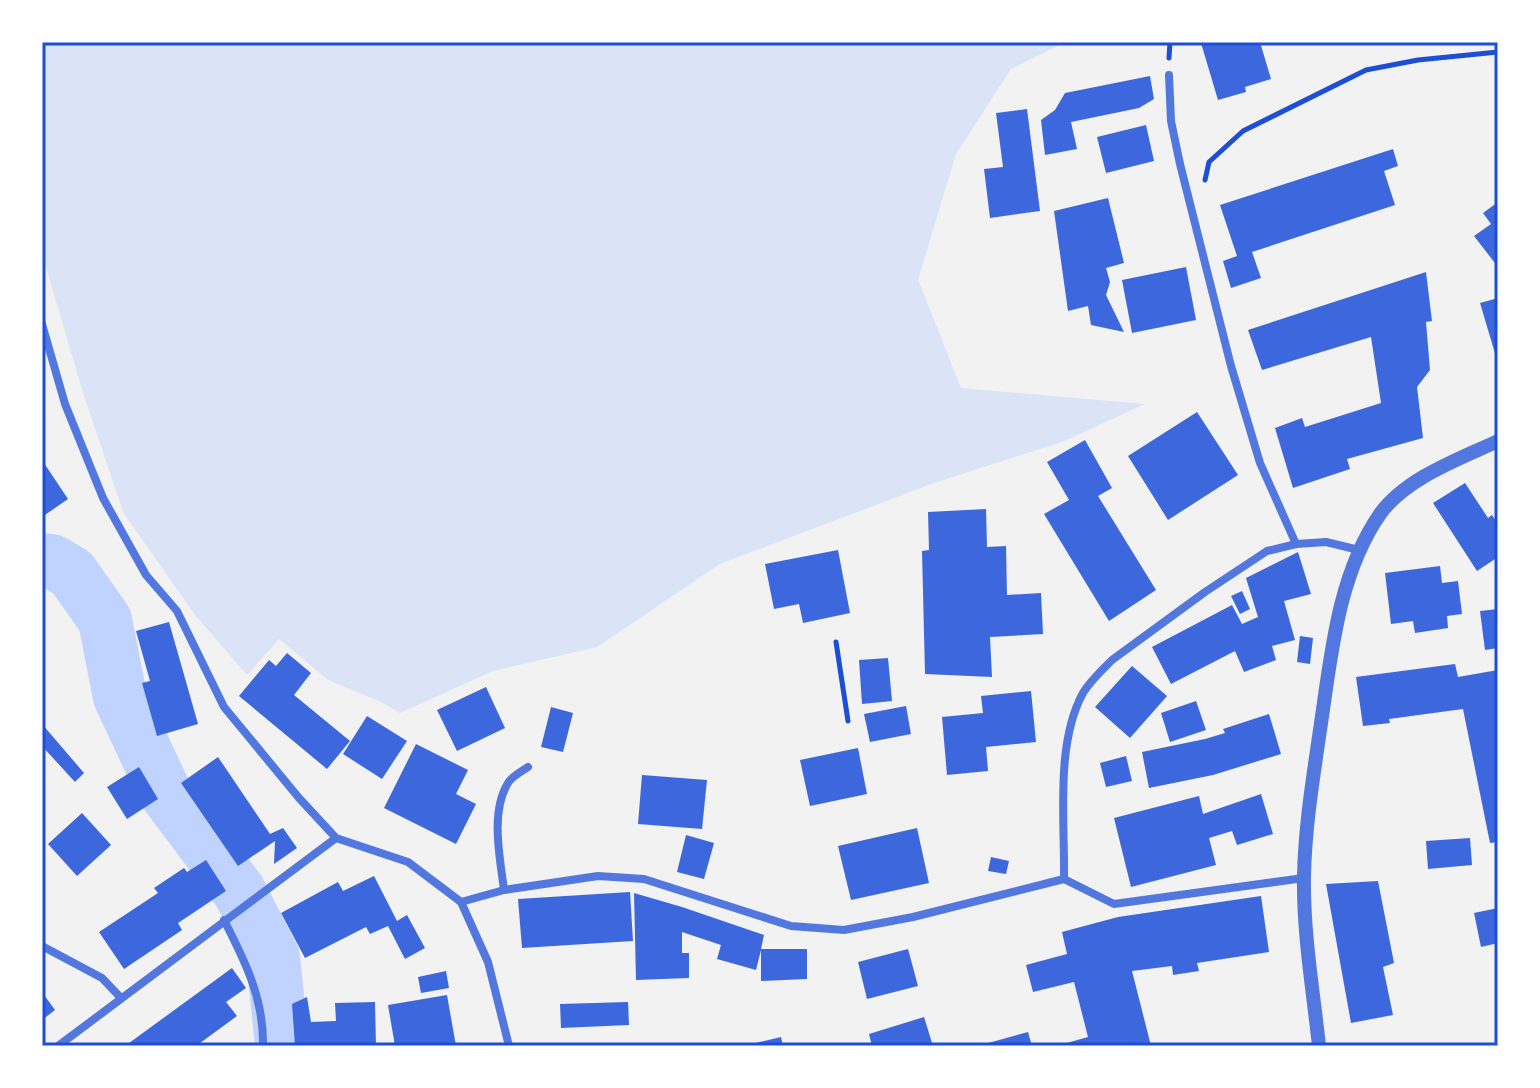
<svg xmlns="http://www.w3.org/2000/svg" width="1540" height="1088" font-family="'Sofia Sans Condensed',sans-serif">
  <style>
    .green { fill: #dbe4f7 }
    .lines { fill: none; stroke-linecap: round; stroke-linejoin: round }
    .river { stroke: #bfd3fe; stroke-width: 54 }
    .building { fill: #3d67dc }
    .path { stroke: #1d4ed8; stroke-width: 5 }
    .minor { stroke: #5277de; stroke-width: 8 }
    .tertiary { stroke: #5277de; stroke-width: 14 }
    .neatline { fill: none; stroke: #1d4ed8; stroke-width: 3 }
  </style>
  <rect width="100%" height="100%" fill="#f2f2f2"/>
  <path class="green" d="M42,42h1024l-55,27 -55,85 -38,126 43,108 184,16 -83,38 -128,41 -214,81 -123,83 -104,24 -93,42 -19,-11 -53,-22 -49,-41 -32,36 -52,-60 -71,-101 -40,-118 -42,-142z"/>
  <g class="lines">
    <path class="river" d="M42,560l10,1 20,12 33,47 15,77 44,94 75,100 34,66 9,89"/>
  </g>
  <g class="building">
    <path d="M1205,42h55l11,37 -26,8 1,5 -28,8 -17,-57z"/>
    <path d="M1150,76l4,23 -15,9 -68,14 6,27 -32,6 -4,-35 14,-10 10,-17z"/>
    <path d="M1027,109l13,102 -50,7 -6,-49 19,-2 -7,-54z"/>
    <path d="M1146,125l8,36 -48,12 -9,-36z"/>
    <path d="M1393,149l5,17 -14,5 11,34 -143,47 9,26 -30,10 -8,-27 14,-5 -17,-51z"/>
    <path d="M1108,198l16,65 -18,5 4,14 -4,13 18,37 -33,-7 -3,-19 -20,5 -14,-100z"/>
    <path d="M1498,202v65l-24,-31 17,-12 -8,-11z"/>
    <path d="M1186,267l10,53 -64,13 -10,-53z"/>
    <path d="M1426,272l6,49 -6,1 4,48 -13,17 6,51 -76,21 3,10 -57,19 -18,-60 27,-10 3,9 76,-24 -10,-66 -109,33 -14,-40z"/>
    <path d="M1498,298v62h-1l-17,-57z"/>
    <path d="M1197,412l41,63 -70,45 -40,-64z"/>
    <path d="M1085,440l27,48 -14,8 58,94 -47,31 -65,-107 25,-14 -22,-38z"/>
    <path d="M42,460l26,39 -26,18z"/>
    <path d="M1465,483l23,35 4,-3 6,9v33l-21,14 -44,-68z"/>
    <path d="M986,509l1,38 19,-1 1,49 34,-2 2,41 -53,3 2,40 -67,-3 -3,-123 7,-1 -1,-38z"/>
    <path d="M838,550l12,63 -47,10 -4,-19 -25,5 -9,-45z"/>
    <path d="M1298,552l13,42 -27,7 11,39 -23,6 4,14 -32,12 -9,-21 -64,33 -19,-37 80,-42 10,19 16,-7 -12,-39z"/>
    <path d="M1440,566l2,17 16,-2 4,33 -15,2 1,12 -33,5 -2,-12 -22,3 -6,-51z"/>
    <path d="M1242,591l8,18 -10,5 -9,-18z"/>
    <path d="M1498,609v39l-13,2 -5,-39z"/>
    <path d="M169,622l29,102 -41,12 -15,-53 8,-2 -14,-50z"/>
    <path d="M1300,636l13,2 -3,26 -13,-2z"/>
    <path d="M287,653l24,20 -17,22 56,46 -23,28 -88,-73 30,-36 7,6z"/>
    <path d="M888,658l4,43 -30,3 -3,-44z"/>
    <path d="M1455,664l3,13 40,-7v172l-8,1 -27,-134 -74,10 1,4 -27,3 -7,-49z"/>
    <path d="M1132,666l35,30 -37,42 -35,-31z"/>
    <path d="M486,687l19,41 -48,23 -20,-41z"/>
    <path d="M1031,691l5,51 -50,5 2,24 -41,4 -5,-58 41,-4 -2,-17z"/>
    <path d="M1196,701l10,29 -36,12 -9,-29z"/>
    <path d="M906,706l5,28 -41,8 -6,-28z"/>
    <path d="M551,707l22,6 -10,39 -22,-5z"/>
    <path d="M1269,714l12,40 -68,21 -64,13 -7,-36 63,-13 20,-6 -2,-4z"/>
    <path d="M367,716l40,25 -25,38 -39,-25z"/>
    <path d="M42,724l42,49 -9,9 -33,-36z"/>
    <path d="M416,744l52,26 -12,24 20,10 -20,40 -72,-36z"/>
    <path d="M858,748l9,46 -57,12 -10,-46z"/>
    <path d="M1126,756l6,25 -26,6 -6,-24z"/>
    <path d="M218,757l52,77 13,-6 14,20 -23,16 1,-23 -37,25 -57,-83z"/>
    <path d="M139,767l19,32 -31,20 -20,-32z"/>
    <path d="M642,775l65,5 -5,49 -64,-5z"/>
    <path d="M1261,794l12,40 -36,11 -5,-14 -23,7 7,27 -85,22 -17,-69 85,-22 4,18z"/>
    <path d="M82,813l29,32 -34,31 -29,-32z"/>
    <path d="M917,828l12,55 -78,17 -13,-54z"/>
    <path d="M686,835l28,8 -10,36 -27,-7z"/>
    <path d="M1470,838l2,27 -44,4 -2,-28z"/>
    <path d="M991,857l18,4 -3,13 -18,-3z"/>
    <path d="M206,860l20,31 -48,32 4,7 -58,39 -25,-37 59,-39 -4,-5 30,-20 3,4z"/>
    <path d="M374,876l23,45 10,-6 18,33 -20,11 -17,-33 -18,8 -4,-7 -61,31 -24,-45 57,-31 5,9z"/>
    <path d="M1378,881l16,82 -11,4 10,48 -42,8 -25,-139z"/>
    <path d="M630,892l3,49 -111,7 -4,-49z"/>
    <path d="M634,893l48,14 82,28 -3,14h46v30l-46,2v-31l-5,20 -39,-11 4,-14 -39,-13v21h7v25l-53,2z"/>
    <path d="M1261,896l8,56 -72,11 2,8 -26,4 -1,-9 -40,5 19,75h-95l32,-9 -14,-55 -41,10 -7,-27 41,-11 -5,-22 56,-15z"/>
    <path d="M1498,908v35l-17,4 -7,-34z"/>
    <path d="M908,949l10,37 -51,13 -9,-37z"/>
    <path d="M232,968l14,20 -20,14 11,14 -41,30h-71z"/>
    <path d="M446,971l3,17 -28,5 -3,-16z"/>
    <path d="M42,992l13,18 -13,10z"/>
    <path d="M447,995l9,51h-61l-7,-41z"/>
    <path d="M307,997l4,25 25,-1 -1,-18 40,-1 1,44h-81l-3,-42z"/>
    <path d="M628,1002l1,23 -68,3 -1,-24z"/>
    <path d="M924,1017l9,29h-61l-3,-12z"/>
    <path d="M1028,1032l4,14h-51v-1z"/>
    <path d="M781,1037l2,9h-36v-1z"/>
  </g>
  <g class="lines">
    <g class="path">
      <path d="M1169,58l1,-16"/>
      <path d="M1205,180l4,-18 34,-31 123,-61 52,-10 80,-8"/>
      <path d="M836,642l12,79"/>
    </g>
    <g class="minor">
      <path d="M1169,75l2,46 9,43 51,202 29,97 36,81"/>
      <path d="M42,324l23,80 38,94 43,77 31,36 47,96 75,91 37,40 72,24 53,40 27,60 21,84"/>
      <path d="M1064,879l50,25 190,-26"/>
      <path d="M504,890c-4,-32 -14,-78 4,-107 4,-7 13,-11 20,-16"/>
      <path d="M461,902l43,-12 94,-14 46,3 147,47 53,4 69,-13 151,-38c1,-57 -9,-135 19,-186 7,-12 19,-23 29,-33l93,-68 62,-41 29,-7 30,-2 33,8"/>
      <path d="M224,920c21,41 40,79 39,126"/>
      <path d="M42,946l60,32 19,20"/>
      <path d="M58,1046l278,-208"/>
    </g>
    <path class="tertiary" d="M1319,1046c-6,-56 -16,-114 -15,-170 1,-49 9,-98 16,-146 11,-72 17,-154 60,-216 26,-36 79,-55 118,-73"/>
  </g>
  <rect width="1540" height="1088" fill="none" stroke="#ffffff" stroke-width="88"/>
  <rect x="44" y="44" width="1452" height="1000" class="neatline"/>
</svg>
